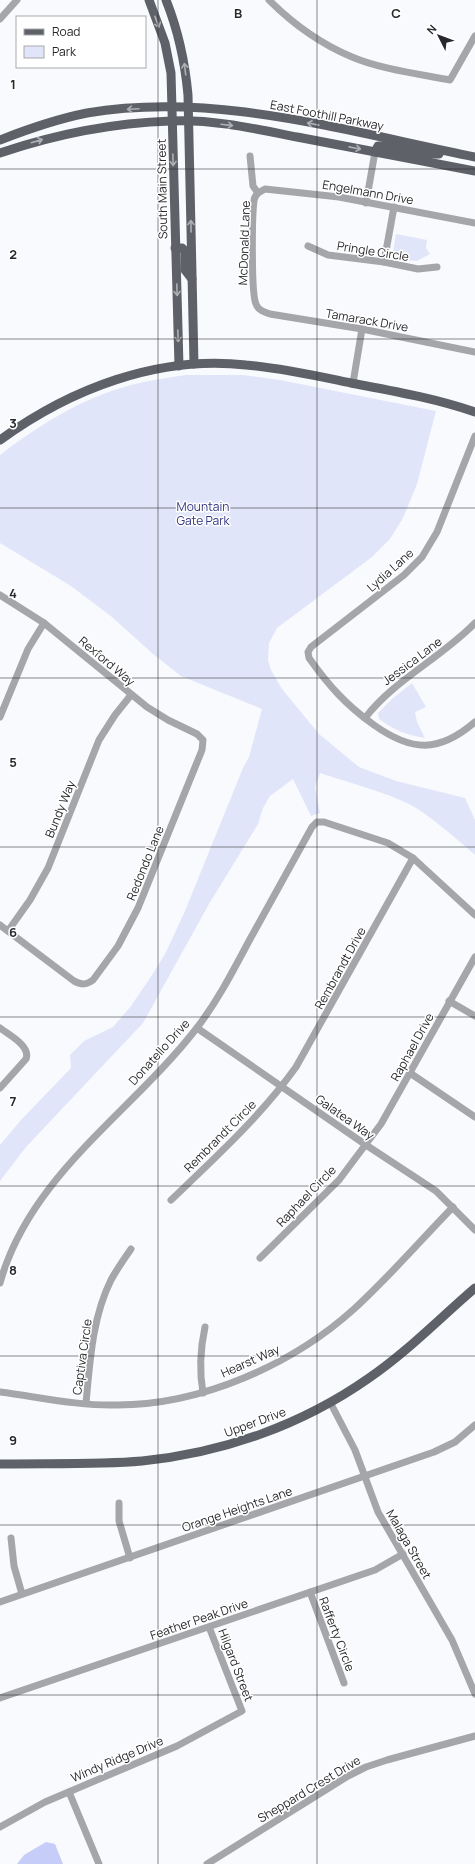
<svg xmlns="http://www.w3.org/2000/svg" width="475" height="1864" font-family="Manrope,sans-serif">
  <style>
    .green { fill: #e0e5f9 }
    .water { fill: #c5cdf8 }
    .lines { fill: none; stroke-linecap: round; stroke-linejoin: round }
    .minor { stroke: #a5a6aa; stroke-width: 7 }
    .major { stroke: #5f6169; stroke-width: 9 }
    .oneway { stroke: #afb0b4 }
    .grid { fill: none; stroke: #28282c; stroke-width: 1; stroke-opacity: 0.55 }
    .labels { text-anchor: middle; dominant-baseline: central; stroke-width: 3; stroke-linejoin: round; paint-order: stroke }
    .street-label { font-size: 12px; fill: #28282c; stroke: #fff }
    .park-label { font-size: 12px; fill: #323483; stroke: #fff }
    .grid-label { font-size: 13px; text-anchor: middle; font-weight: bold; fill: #28282c; stroke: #fff; stroke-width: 3; stroke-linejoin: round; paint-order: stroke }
  </style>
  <rect width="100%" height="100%" fill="#f9fafe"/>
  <g class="green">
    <path d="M396,234l31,6 -1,8 4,6 -13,7 -19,-2 -5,-7z"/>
    <path d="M186,375h56l38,5 156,31 -19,73 -14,34 -13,21 -18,18 -95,71 -8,15 -1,17 3,10 11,19 37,45 40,33 37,14 69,17 10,22v35c-18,-16 -37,-32 -57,-46 -27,-16 -69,-26 -98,-36l-5,14 5,26 -9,3 -18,-37 -23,17 -7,12 -5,16 -49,80 -66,119 -117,124 -26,34v-36l21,-25 50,-52 -1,-13 14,-14 29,-14 18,-21 21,-31 13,-21 20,-43 58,-143 6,-11 13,-48 -81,-33 -28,-22 -41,-37 -41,-31 -71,-43v-88c43,-33 90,-62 144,-73 14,-3 28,-5 42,-7z"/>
    <path d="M412,683l14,24 -11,5 2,10 8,16c-19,-3 -31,-8 -46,-19l-1,-6 14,-14z"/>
  </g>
  <path class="water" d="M46,1842l9,2 8,20h-46l7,-9z"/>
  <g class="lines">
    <g class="minor">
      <path d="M269,0c23,23 52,44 83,57 28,12 67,17 98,23l25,-44"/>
      <path d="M0,19l17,-19"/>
      <path d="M250,156l3,30 5,7c-2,2 -4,5 -4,8 -2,14 -3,93 2,103 2,6 8,8 14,10l92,15 113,23"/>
      <path d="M258,193l7,-4 74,8 136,26"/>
      <path d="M366,203l9,-51"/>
      <path d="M308,246l20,9 56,7 34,7 19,-2"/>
      <path d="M384,262l10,-55"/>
      <path d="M353,383l9,-54"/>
      <path d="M475,436l-38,96 -15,25 -18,18 -93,72 -3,5 1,6c20,28 37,47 65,67 38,27 65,28 101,-3"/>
      <path d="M0,595l44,28 103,84 21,13 29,14 6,6 -1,10 -64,158 -20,38 -25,34c-7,5 -11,5 -19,1l-74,-56"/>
      <path d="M0,717l28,-68 16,-26"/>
      <path d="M365,718c29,-38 76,-60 110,-95"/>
      <path d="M8,931l22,-31 18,-32 51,-128 16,-25 16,-20"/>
      <path d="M449,1001l26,15"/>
      <path d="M0,1028c9,7 31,18 26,31l-26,29"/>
      <path d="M197,1028l169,117 70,46 39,39"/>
      <path d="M410,1073l65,44"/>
      <path d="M171,1200c44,-42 89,-83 125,-133l117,-209"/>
      <path d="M260,1258l79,-78 42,-56 94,-167"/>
      <path d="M0,1283c30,-108 131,-170 196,-254 21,-27 37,-58 53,-88 21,-38 42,-76 63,-114l5,-5h7l64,21 25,15 62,57"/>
      <path d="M0,1392c39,5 78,14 117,13 84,0 175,-40 237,-96 35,-32 66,-68 99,-102"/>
      <path d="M203,1393c-4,-23 -3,-43 2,-66"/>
      <path d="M330,1402l25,48 23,62 74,128 23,54"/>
      <path d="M86,1403c4,-41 6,-85 25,-123 6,-11 13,-21 20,-31"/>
      <path d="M119,1503v18l11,37"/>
      <path d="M11,1538l3,28 8,28"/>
      <path d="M310,1592l34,91"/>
      <path d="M0,1602l434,-150 21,-10 20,-17"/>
      <path d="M0,1698l375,-128 28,-16"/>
      <path d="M69,1792l30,72"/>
      <path d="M0,1827l45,-25 132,-56 65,-35 -33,-84"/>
      <path d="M207,1864l141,-88 18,-9 21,-7 88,-24"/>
    </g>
    <g class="major">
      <path d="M149,0l16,43 6,30 8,293"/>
      <path d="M166,0c12,30 19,62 22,95l6,269"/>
      <path d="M0,140c28,-11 57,-21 87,-27 129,-22 262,19 388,44"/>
      <path d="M375,152l3,-6h7l41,8h13"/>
      <path d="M0,153c56,-19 112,-30 171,-32 42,-2 85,8 126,16 59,11 119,23 178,34"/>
      <path d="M175,248h7l3,3v19l7,9"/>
      <path d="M0,440c70,-51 158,-85 246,-75 36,3 71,11 105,18 42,8 83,15 124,29"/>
      <path d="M0,1464c47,-1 95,1 142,-3 81,-8 160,-36 227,-83 38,-26 71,-60 106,-90"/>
    </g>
  </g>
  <defs><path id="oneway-shaft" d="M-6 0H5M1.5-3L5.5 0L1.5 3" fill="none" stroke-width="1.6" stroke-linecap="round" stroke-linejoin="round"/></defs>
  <g class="oneway">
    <use href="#oneway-shaft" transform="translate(157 22) rotate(70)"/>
    <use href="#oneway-shaft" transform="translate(185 69) rotate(-97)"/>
    <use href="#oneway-shaft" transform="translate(133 109) rotate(177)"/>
    <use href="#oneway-shaft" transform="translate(313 124) rotate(-169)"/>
    <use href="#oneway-shaft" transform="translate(227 125) rotate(7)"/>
    <use href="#oneway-shaft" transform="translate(37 141) rotate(-16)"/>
    <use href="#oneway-shaft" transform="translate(355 148) rotate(11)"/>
    <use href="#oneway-shaft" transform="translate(173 160) rotate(89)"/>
    <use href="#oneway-shaft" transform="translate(191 226) rotate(-91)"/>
    <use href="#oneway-shaft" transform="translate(177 290) rotate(88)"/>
    <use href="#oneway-shaft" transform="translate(178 336) rotate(88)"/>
  </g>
  <path class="grid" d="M158,0v1864M317,0v1864M0,169h475M0,339h475M0,508h475M0,678h475M0,847h475M0,1017h475M0,1186h475M0,1356h475M0,1525h475M0,1695h475"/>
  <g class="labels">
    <g class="street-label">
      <text transform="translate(327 115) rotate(11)">East Foothill Parkway</text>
      <text transform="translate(162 189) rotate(-91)">South Main Street</text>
      <text transform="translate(368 192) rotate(10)">Engelmann Drive</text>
      <text transform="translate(244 243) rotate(-88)">McDonald Lane</text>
      <text transform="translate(373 251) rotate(9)">Pringle Circle</text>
      <text transform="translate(367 320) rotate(10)">Tamarack Drive</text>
      <text transform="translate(390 570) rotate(-42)">Lydia Lane</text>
      <text transform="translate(107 661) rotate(40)">Rexford Way</text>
      <text transform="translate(412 661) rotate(-37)">Jessica Lane</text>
      <text transform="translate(60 809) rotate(-68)">Bundy Way</text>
      <text transform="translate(145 863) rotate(-68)">Redondo Lane</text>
      <text transform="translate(340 968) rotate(-61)">Rembrandt Drive</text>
      <text transform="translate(412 1047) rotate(-61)">Raphael Drive</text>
      <text transform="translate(159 1052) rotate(-48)">Donatello Drive</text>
      <text transform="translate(345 1117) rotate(35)">Galatea Way</text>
      <text transform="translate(220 1136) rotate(-45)">Rembrandt Circle</text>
      <text transform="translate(306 1196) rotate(-46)">Raphael Circle</text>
      <text transform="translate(82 1357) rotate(-82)">Captiva Circle</text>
      <text transform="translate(250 1361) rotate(-24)">Hearst Way</text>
      <text transform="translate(255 1422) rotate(-20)">Upper Drive</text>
      <text transform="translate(237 1509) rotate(-19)">Orange Heights Lane</text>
      <text transform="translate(409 1544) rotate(60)">Malaga Street</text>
      <text transform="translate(199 1619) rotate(-19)">Feather Peak Drive</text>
      <text transform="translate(337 1634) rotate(69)">Rafferty Circle</text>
      <text transform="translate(236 1665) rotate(69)">Hilgard Street</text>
      <text transform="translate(117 1759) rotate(-23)">Windy Ridge Drive</text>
      <text transform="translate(309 1789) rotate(-31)">Sheppard Crest Drive</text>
    </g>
    <g class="park-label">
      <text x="203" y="506">Mountain<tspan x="203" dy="14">Gate Park</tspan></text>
    </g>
  </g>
  <g class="grid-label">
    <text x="238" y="18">B</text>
    <text x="396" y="18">C</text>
    <text x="13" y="89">1</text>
    <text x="13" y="259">2</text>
    <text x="13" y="428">3</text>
    <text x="13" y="598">4</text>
    <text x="13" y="767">5</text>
    <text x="13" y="937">6</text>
    <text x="13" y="1106">7</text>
    <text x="13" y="1275">8</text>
    <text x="13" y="1445">9</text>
  </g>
  <rect x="16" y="16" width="130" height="52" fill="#ffffff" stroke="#a9a9ab"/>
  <rect x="24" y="29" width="20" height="6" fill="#5f6169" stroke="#a9a9ab"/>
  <text x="52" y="36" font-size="12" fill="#28282c">Road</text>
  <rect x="24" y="46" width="20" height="12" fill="#e0e5f9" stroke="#a9a9ab"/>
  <text x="52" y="56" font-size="12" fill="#28282c">Park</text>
  <g transform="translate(439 36) rotate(312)" stroke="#ffffff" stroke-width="3" paint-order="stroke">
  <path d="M0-3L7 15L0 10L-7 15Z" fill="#28282c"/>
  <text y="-6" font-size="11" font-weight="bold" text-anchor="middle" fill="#28282c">N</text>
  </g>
</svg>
